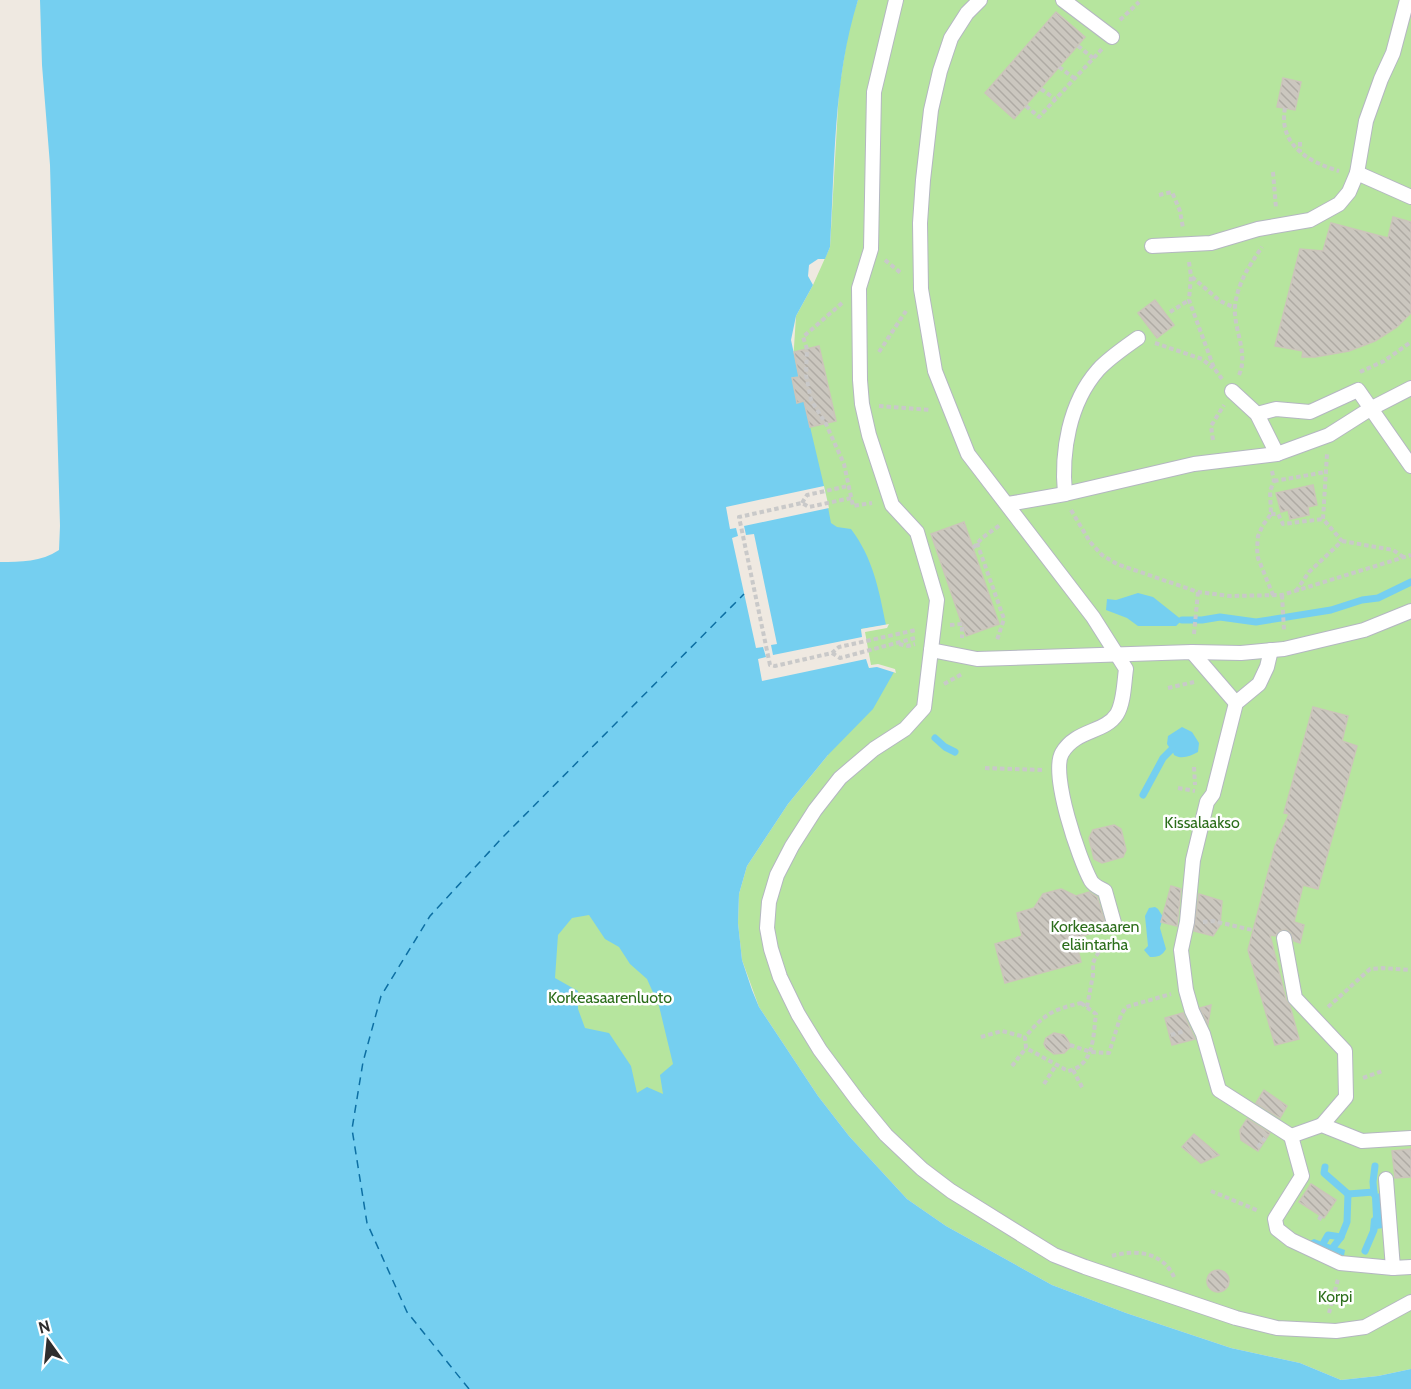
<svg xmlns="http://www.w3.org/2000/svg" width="1411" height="1389" font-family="Cabin,sans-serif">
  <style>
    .park { fill: #b6e59e }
    .water { fill: #75cff0; fill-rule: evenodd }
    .pier { fill: #efe9e1 }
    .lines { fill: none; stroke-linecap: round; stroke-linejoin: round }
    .stream { stroke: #75cff0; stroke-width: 7 }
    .ferry { stroke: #0d6fa3; stroke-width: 1.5; stroke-dasharray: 8 6; stroke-linecap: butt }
    .building { fill: url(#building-back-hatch); stroke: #cbc5ba; stroke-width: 1.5 }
    .service-casing { stroke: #b4b7c1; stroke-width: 16 }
    .path { stroke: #c9c9c9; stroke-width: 4; stroke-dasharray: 4.5 3; stroke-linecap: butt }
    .service { stroke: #fff; stroke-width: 14 }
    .labels { text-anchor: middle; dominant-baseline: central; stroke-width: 5; stroke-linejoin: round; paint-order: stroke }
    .park-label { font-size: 16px; fill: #2c6e1b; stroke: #fff }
  </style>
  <defs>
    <pattern id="building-back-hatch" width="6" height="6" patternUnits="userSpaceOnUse" patternTransform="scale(1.5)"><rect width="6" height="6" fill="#cbc7bf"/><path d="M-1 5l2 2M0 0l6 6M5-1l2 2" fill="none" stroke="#afaba4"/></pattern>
  </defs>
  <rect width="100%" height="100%" fill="#efe9e1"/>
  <g class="park">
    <path d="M858,0h553v1369l-33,7 -37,4 -41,-17 -69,-15 -105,-35 -74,-28 -106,-59 -39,-27 -58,-63 -31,-40 -59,-89 -17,-47 -4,-37 1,-29 8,-28 41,-62 40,-49 -66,-74 30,-303 4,-62 17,-31 17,-38 9,-157 10,-64z"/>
    <path d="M542,861l198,216 -147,64 -87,-254z"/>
  </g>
  <g class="water">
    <path d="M40,0h818c-25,79 -23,165 -28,247l-5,12h-7l-9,6 -1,11 5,9 -17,31 -5,24 8,37 -7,1 5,25 7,-2 20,85 7,37 6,4 14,2c22,29 28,61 35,96l-25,4 8,39 8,-2 17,6 -21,37 -45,46 -40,49 -41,62 -8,28 -1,29 4,37 10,30 7,17 59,89 31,40 58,63 39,27 106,59 74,28 105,35 69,15 41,17 37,-4 33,-7v20h-1411v-827c21,0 41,0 59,-12l1,-24 -10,-361 -8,-100zM589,915l16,24 14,8 11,17 17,15 12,27 14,58 -13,11 3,19 -16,-7 -10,6 -6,-27 -22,-33 -24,-5 -7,-19v-18l-23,-13 3,-43 14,-17z"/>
    <path d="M1138,593l15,4 29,23 -6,6h-38l-11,-8 -21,-8 1,-11 9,1z"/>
    <path d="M1182,727l10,5 7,11 -1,9c-8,4 -16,8 -24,3l-3,-8h-2l-2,-3 1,-8z"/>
    <path d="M1155,907l3,2 5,8 -3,11 6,21c-4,7 -8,8 -16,8l-6,-7 4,-4 -3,-30 4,-8z"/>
    <path d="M1382,1193l1,35 -13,2 1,-11 2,-2 -1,-20 2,-3z"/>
    <path d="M1314,1239l31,11 -1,6 -34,-15z"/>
  </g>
  <path class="pier" d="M824,486l5,22 -85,18 2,9 8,-1 23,110 -6,1 2,10 89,-18 -1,-8 28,-5 -2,4 -22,4 6,33 7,-1 17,5 1,4 -19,-6 -8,1 -3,-9 -104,22 -4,-22 8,-2 -3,-10 -7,1 -24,-110 6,-2 -2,-8 -6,1 -4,-22z"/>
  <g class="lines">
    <g class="stream">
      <path d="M1182,620h20l18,-3 36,5 75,-12 31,-10 16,-2 33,-16"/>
      <path d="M935,738l10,9 10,5"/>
      <path d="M1143,795l20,-37 9,-9"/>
      <path d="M1325,1167l-1,6 24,21 26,-2"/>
      <path d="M1374,1194l-1,-12 2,-16"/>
      <path d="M1324,1242l4,-7 13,2 6,-15 1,-28"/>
      <path d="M1334,1246l7,-9"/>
      <path d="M1365,1251l9,-21"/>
    </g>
    <path class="ferry" d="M469,1389l-62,-77 -40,-89 -15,-94 11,-67 18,-66 49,-80 71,-77 243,-245"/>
  </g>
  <g class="building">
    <path d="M1056,12l29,25 -71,82 -29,-26z"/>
    <path d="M1283,78l18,4 -6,28 -18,-3z"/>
    <path d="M1393,217l18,5v91l-14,14 -22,14 -26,10 -34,6h-13l1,-6 -28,-5 25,-97 23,2 8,-28 57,15z"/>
    <path d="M1155,300l19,25 -17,13 -19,-25z"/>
    <path d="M819,346l17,75 -26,6 -6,-26 -7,2 -5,-25 7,-1 -5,-25z"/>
    <path d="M1313,485l4,20 -9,2 1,8 -19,4 -2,-9 -7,2 -5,-19z"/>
    <path d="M964,522l35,102 -33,12 -35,-102z"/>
    <path d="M1313,707l35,9 -6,25 15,5 -39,143 -15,-4 -9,37 10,3 -4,18 -6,-2 -3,-8 -5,-4 -7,2 -4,5 -5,-1 16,65 4,6 9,33 -24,6 -27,-95 27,-104 14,-32 -5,-1z"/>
    <path d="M1114,825l7,4 5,21 -3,7 -21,6 -8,-4 -5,-21 4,-8z"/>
    <path d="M1171,886l10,3 -4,37 -16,-4z"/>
    <path d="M1061,889l15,7 13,-4 8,5 10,32 -32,9 6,24 -76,21 -10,-39 27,-8 -5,-23 17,-5 9,-14z"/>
    <path d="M1199,894l23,7 -2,24 -7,11 -19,-5z"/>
    <path d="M1211,1005l-3,19 -8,-16z"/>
    <path d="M1183,1013l12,26 -23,6 -7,-27z"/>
    <path d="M1054,1033l10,2 3,4 4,7 -7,7 -10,1 -8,-6 -2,-4 2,-6z"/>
    <path d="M1264,1090l23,16 -7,12 -24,-15z"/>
    <path d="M1247,1119l23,14 -12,18 -17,-11 -1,-10z"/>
    <path d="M1194,1134l25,21 -18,8 -19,-16z"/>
    <path d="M1411,1149v28l-16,1 -3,-27z"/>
    <path d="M1311,1184l25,16 -12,18 -25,-16z"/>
    <circle cx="1218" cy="1281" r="11"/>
  </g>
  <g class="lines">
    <g class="service-casing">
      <g id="service">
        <path d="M896,0l-22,92 -3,157 -12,39 1,92 2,24 7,31 23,70 25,27 20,68 -13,108 -19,21 -31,20 -34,29 -25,32 -23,36 -15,29 -8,27 -2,26 4,21 9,28 18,37 22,36 38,51 28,34 36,34 29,22 103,64 31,12 151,51 41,10 59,3 29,-4 46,-25"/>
        <path d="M980,0l-13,13 -16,25 -11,33 -9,39 -8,70 -3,43 1,66 14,82 33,83 125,163 33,52c-2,14 -2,33 -9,45 -12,19 -41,15 -55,39 -12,21 17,106 29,128 3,5 9,7 14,10l9,32"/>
        <path d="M1063,0l49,37"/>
        <path d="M1357,173l54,24"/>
        <path d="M1152,246l59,-3 47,-14 52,-9 29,-16 10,-12 8,-19 9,-52 15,-42 12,-26 14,-53"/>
        <path d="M1232,391l25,23 20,40"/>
        <path d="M1257,414l19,-5 34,3 48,-22 53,76"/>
        <path d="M1065,494c-4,-42 4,-91 33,-124 11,-12 26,-22 40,-32"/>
        <path d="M1008,504l57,-10 129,-30 83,-10 52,-19 41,-26 41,-21"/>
        <path d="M931,650l46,9 215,-7 49,1 43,-4 80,-19 47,-19"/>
        <path d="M1271,650l-4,17 -8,17 -23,19 -23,91 -6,8 -14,58 -6,62 -6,28 5,40 6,21 11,23 16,56 72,46 31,-11 40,16 49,-3"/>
        <path d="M1192,652l44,51"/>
        <path d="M1284,938l11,60 50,53 1,46 -24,28"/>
        <path d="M1291,1136l11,40 -27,43 2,10 14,11 49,23 53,5"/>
        <path d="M1386,1179l7,89 18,-1"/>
      </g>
    </g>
    <g class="path">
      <path d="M1120,20l19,-18"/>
      <path d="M1078,46l15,12"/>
      <path d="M1059,67l15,11"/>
      <path d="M1041,89l14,10"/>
      <path d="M1026,106l13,11 63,-68"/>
      <path d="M1285,108c-7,36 23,54 54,63"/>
      <path d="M1300,142v10"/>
      <path d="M1273,172l3,36"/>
      <path d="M1159,195l13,-3 8,19 3,17"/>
      <path d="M885,260l17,14"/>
      <path d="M1189,262l2,14 -2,24 25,68 8,11"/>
      <path d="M1192,277l28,24 15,7"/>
      <path d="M842,303l-39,34 4,12 -1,26 5,25 15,24 18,40 9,42 19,-3"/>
      <path d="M1170,312l19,-12"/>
      <path d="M1155,343l47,16 11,9"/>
      <path d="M879,352l27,-41"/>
      <path d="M1360,372l24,-11 27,-19"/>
      <path d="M1239,375c10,-22 -6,-46 -4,-69 3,-24 14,-40 27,-59"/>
      <path d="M879,406l52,4"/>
      <path d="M1213,440l-2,-14 13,-21"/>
      <path d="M1272,471l2,10 -4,10 1,23 -8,11 -5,11 -1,13 1,9 15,37"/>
      <path d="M1274,481l52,-9"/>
      <path d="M851,498l-42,9 -7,-4 -63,14 31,148 5,1 57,-13 7,-6 77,-17"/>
      <path d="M802,503l5,-8 41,-9"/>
      <path d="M1071,510l19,32 12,13 15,9 81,28 32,4 52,-1 129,-40"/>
      <path d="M1271,514h7l5,10 40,-5"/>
      <path d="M1342,541l51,9 12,8"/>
      <path d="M977,543l27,76 -7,21"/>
      <path d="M973,548l9,-10 18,-13"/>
      <path d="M1296,591l13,-19 33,-31 -19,-22 4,-65"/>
      <path d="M1282,595l2,35"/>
      <path d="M950,625l12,-1v14"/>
      <path d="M1194,634l4,-42"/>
      <path d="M899,644l9,2 7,-2"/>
      <path d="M832,653l8,5 75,-20"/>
      <path d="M944,684l18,-10"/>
      <path d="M1168,688l26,-6"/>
      <path d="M1194,767l1,18"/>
      <path d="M985,768l58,2"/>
      <path d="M1178,788l17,3"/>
      <path d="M1203,922l10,-1 39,9"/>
      <path d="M1081,1003l15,11c-3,21 -1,51 -28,57l-42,-23 -1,-11c20,-23 26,-27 56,-34z"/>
      <path d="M1087,1007l6,-32v-12l3,-7 12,-16"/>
      <path d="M1328,1007l42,-38 13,-1 28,2"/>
      <path d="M1171,1035l13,-4"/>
      <path d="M981,1037l21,-6 23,6"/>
      <path d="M1070,1045l21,7 18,1 12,-38 5,-8 45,-13"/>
      <path d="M1012,1066l14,-18"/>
      <path d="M1073,1070l10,19"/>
      <path d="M1363,1078l19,-7"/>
      <path d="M1044,1084l12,-19"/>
      <path d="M1258,1147l7,-9"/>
      <path d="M1211,1191l48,20"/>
      <path d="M1319,1220l2,-4"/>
      <path d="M1112,1256c23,-7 51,-4 62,21"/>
      <path d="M1329,1313l9,-34"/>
    </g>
    <use href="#service" class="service"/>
  </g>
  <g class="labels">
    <g class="park-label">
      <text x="1202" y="822">Kissalaakso</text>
      <text x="1095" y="926">Korkeasaaren<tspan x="1095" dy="18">eläintarha</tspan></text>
      <text x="610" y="997">Korkeasaarenluoto</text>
      <text x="1335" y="1296">Korpi</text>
    </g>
  </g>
  <g transform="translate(48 1341) rotate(345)" stroke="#ffffff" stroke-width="4.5" paint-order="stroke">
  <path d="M0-4.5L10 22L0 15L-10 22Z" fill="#2e2e2e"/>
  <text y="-9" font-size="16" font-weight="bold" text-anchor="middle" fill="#2e2e2e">N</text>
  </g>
</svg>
